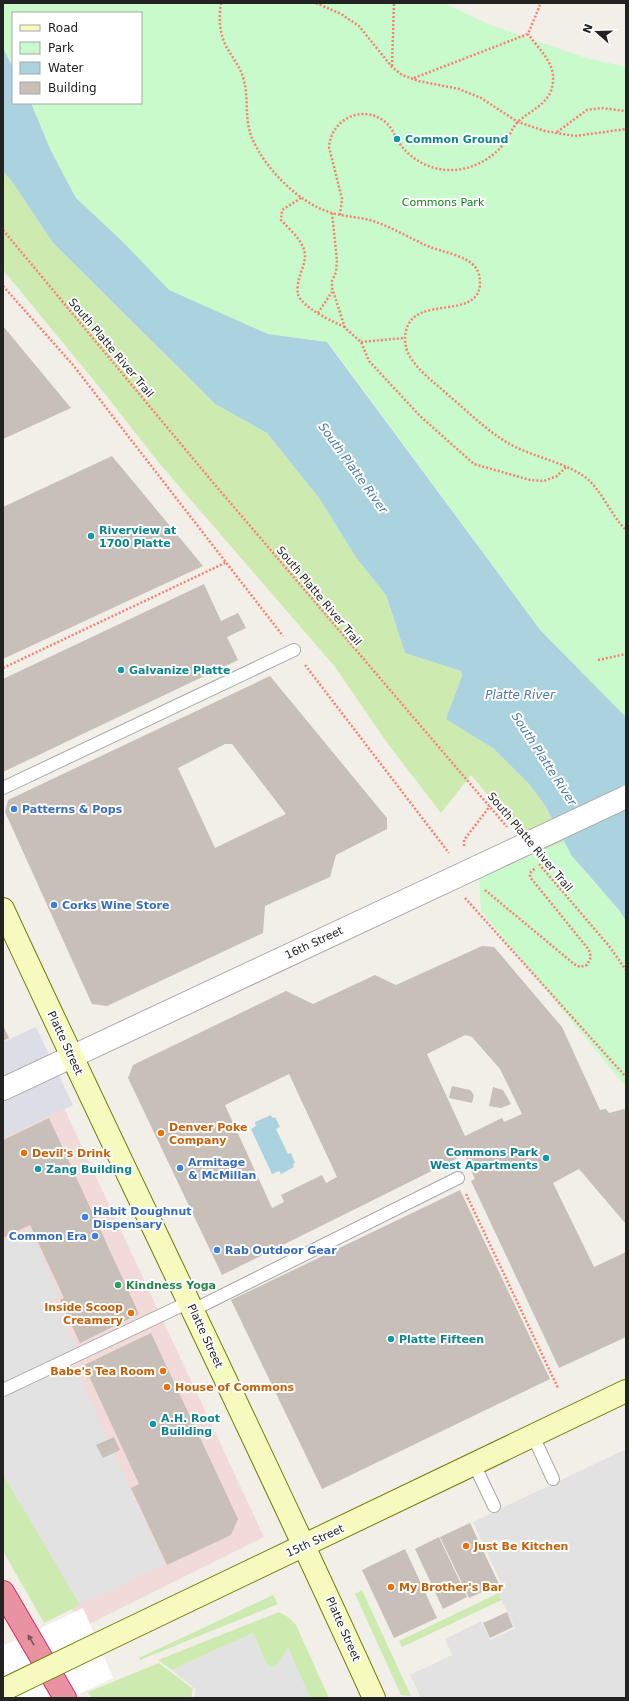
<svg xmlns="http://www.w3.org/2000/svg" width="629" height="1701" font-family="'DejaVu Sans',sans-serif">
  <style>
    .commercial { fill: #f2dad9 }
    .grass { fill: #cdebb0 }
    .park { fill: #c8facc }
    .parking { fill: #e2e2e2 }
    .plaza { fill: #dddde8 }
    .water { fill: #aad3df }
    .pier { fill: #fff }
    .building { fill: #c7bfb8; fill-rule: evenodd }
    .lines { fill: none; stroke-linecap: round; stroke-linejoin: round }
    .lane-casing { stroke: #a9a9a9; stroke-width: 14 }
    .street-casing { stroke: #a9a9a9; stroke-width: 24 }
    .secondary-casing { stroke: #707d05; stroke-width: 24 }
    .highway-casing { stroke: #dc2a67; stroke-width: 24 }
    .path { stroke: #fa8072; stroke-width: 2.5; stroke-dasharray: 2 2; stroke-linecap: butt }
    .lane { stroke: #fff; stroke-width: 12 }
    .street { stroke: #fff; stroke-width: 22 }
    .secondary { stroke: #f7fabf; stroke-width: 22 }
    .highway { stroke: #e892a2; stroke-width: 22 }
    .street-bridge-casing { stroke: #a9a9a9; stroke-width: 24; stroke-linecap: butt }
    .secondary-bridge-casing { stroke: #707d05; stroke-width: 24; stroke-linecap: butt }
    .street-bridge { stroke: #fff; stroke-width: 22 }
    .secondary-bridge { stroke: #f7fabf; stroke-width: 22 }
    .oneway { fill: #7b545c }
    .culture-dot { fill: #0f9aa8; stroke: #fff; stroke-width: 1.5 }
    .shop-dot { fill: #3f7fe0; stroke: #fff; stroke-width: 1.5 }
    .food-dot { fill: #e8710a; stroke: #fff; stroke-width: 1.5 }
    .leisure-dot { fill: #2e9e5b; stroke: #fff; stroke-width: 1.5 }
    .labels { text-anchor: middle; dominant-baseline: central; stroke-width: 4; stroke-linejoin: round; paint-order: stroke }
    .culture-label { font-size: 11px; font-weight: bold; fill: #0d838f; stroke: #fff; text-anchor: start }
    .park-label { font-size: 11px; fill: #0c8416; stroke: #fff }
    .street-label { font-size: 11px; fill: #222; stroke: #fff }
    .shop-label { font-size: 11px; font-weight: bold; fill: #366cbe; stroke: #fff; text-anchor: start }
    .food-label { font-size: 11px; font-weight: bold; fill: #c56008; stroke: #fff; text-anchor: start }
    .leisure-label { font-size: 11px; font-weight: bold; fill: #27864d; stroke: #fff; text-anchor: start }
    .water-label { font-size: 12px; font-style: italic; fill: #4a7aab; stroke: #fff }
  </style>
  <rect width="100%" height="100%" fill="#f2efe9"/>
  <path class="commercial" d="M57,1093l207,444 -183,91 -78,-163v-348z"/>
  <g class="grass">
    <path d="M3,171l10,12 40,60 121,120 41,41 52,29 52,65 38,61 29,36 19,58 56,18 1,5 -15,43 47,30 35,35 15,20 20,38 -28,11 -65,-78 -30,38 -53,-69 -53,-77 -176,-204 -54,-69 -102,-124z"/>
    <path d="M3,1474l77,131 -36,18 -41,-72z"/>
    <path d="M511,1587l3,7 -112,53 -3,-6z"/>
    <path d="M362,1590l49,106 -10,-1 -46,-101z"/>
    <path d="M273,1595l5,9 -138,56 -1,-2z"/>
    <path d="M279,1612l9,5 8,8 33,73h-19l-22,-50 -12,19 -5,1 -5,-5 -13,-30 -81,37 -14,-10z"/>
    <path d="M159,1663l34,26 -2,9h-99l-4,-6z"/>
  </g>
  <g class="park">
    <path d="M3,3h441l44,21 98,34 40,9v650l-85,-86 -213,-289 -60,-8 -100,-44 -46,-49 -46,-43 -25,-47 -20,-48h110v-90h-128v55l-10,-20z"/>
    <path d="M564,842c16,30 44,51 62,79v166l-145,-176 -2,-34z"/>
  </g>
  <g class="parking">
    <path d="M30,1229l29,67 -4,3 28,62 -9,4 91,200 -85,40 -77,-131v-232z"/>
    <path d="M626,1449v249h-205l-11,-23 42,-20 -7,-16 36,-18 9,19 25,-12 -18,-37 6,-4 -30,-65z"/>
    <path d="M253,1633l13,30 5,5 5,-1 12,-20 22,51h-117l2,-4v-5l-23,-19z"/>
  </g>
  <path class="plaza" d="M36,1027l37,78 -70,33v-96z"/>
  <g class="water">
    <path d="M3,48l10,20v35h18l20,48 25,47 46,43 47,49 99,44 59,8 214,289 85,86v204l-7,-11 -47,-54 -28,-52 -15,-20 -35,-35 -48,-30 16,-43 -1,-5 -56,-18 -19,-58 -29,-36 -38,-61 -52,-65 -52,-29 -41,-41 -121,-120 -40,-60 -10,-12z"/>
    <path d="M271,1115l1,3 3,-1 5,10 -4,2 12,25 3,-1 4,10 -2,1 1,3 -13,7 -2,-3 -7,3 -21,-45 5,-3 -1,-4z"/>
  </g>
  <path class="pier" d="M83,1608l30,70 -43,20h-67v-52z"/>
  <g class="building">
    <path d="M3,326l68,82 -68,31z"/>
    <path d="M112,456l91,110 -200,93v-152z"/>
    <path d="M204,584l17,37 17,-8 8,15 -19,9 11,23 -235,112v-93z"/>
    <path d="M270,676l117,142v11l-51,26 -6,22 -65,29 -2,27 -156,73 -15,-2 -87,-192 3,-12zM225,744h7l54,70 -71,34 -37,-80z"/>
    <path d="M482,946l12,1 68,80 38,83 6,-1 3,4 15,-4 2,2v113l-47,-55 -26,14 41,84 32,-15v85l-67,31 -88,-187 4,-2 -11,-24 -242,120 -94,-197 5,-13 153,-74 27,13 62,-29 21,10zM465,1035l7,2 28,32 22,45 -18,8 -2,-4 -37,18 -38,-82zM289,1074l48,103 -11,6 -4,-8 -41,20 3,7 -12,6 -47,-103z"/>
    <path d="M3,1025l6,13 -6,3z"/>
    <path d="M452,1086l18,4 4,5 -2,8 -23,-5z"/>
    <path d="M493,1087l10,3 8,14 -10,4 -12,-2z"/>
    <path d="M49,1118l90,196 -59,29 -20,-43 4,-2 -34,-73 -27,13v-98z"/>
    <path d="M460,1190l90,189 -228,110 -91,-189z"/>
    <path d="M151,1333l87,186 -7,16 -64,30 -36,-77 8,-4 -55,-119z"/>
    <path d="M114,1437l6,13 -17,8 -7,-13z"/>
    <path d="M470,1523l29,61 -30,14 -29,-61z"/>
    <path d="M439,1537l28,60 -24,12 -28,-60z"/>
    <path d="M405,1549l32,69 -43,20 -32,-68z"/>
    <path d="M507,1612l6,15 -23,11 -7,-15z"/>
  </g>
  <g class="lines">
    <g class="lane-casing">
      <g id="lane">
        <path d="M3,788l291,-138"/>
        <path d="M193,1310l265,-132"/>
        <path d="M3,1390l186,-88"/>
        <path d="M533,1436l20,43"/>
        <path d="M474,1464l20,42"/>
      </g>
    </g>
    <g class="street-casing">
      <path id="street" d="M3,1089l476,-223"/>
    </g>
    <g class="secondary-casing">
      <g id="secondary">
        <path d="M3,909c122,264 251,524 371,789"/>
        <path d="M98,1644l528,-253"/>
      </g>
    </g>
    <g class="highway-casing">
      <path id="highway" d="M3,1592l62,106"/>
    </g>
    <g class="path">
      <path d="M221,3c-2,14 -2,28 4,41 6,13 16,22 19,37 5,19 0,38 8,57 13,31 48,66 80,75 14,4 28,4 41,8 21,7 38,18 57,26 13,5 38,9 46,21 3,4 4,10 4,16 -2,37 -66,10 -74,47 -2,8 -1,16 3,24 9,16 25,27 38,39 23,19 45,43 73,55 22,10 45,14 65,28 16,12 25,37 41,53"/>
      <path d="M316,3l25,11 18,12 33,41 10,8 17,6 40,8 22,9 37,24 27,9 30,5 51,-7"/>
      <path d="M392,66l2,-63"/>
      <path d="M414,78l114,-44 12,-29"/>
      <path d="M557,132l30,-22 14,-2 25,3"/>
      <path d="M301,198l-19,12 -1,10c9,10 23,21 24,35 0,9 -4,16 -6,24 -1,4 -2,11 -1,15 3,13 35,28 47,33"/>
      <path d="M332,213l5,48 -1,11 -4,9v7l13,40 16,14 8,19 51,55 54,48 56,16 14,1 13,-5 9,-9"/>
      <path d="M340,215l2,-16 -13,-52c2,-27 32,-43 55,-26 7,5 10,13 14,20 11,18 33,30 54,29 20,0 42,-12 54,-29 4,-6 7,-15 13,-20 13,-12 33,-18 34,-40 2,-18 -15,-33 -25,-47"/>
      <path d="M3,230l207,249 297,348"/>
      <path d="M3,286l70,79 210,271"/>
      <path d="M318,313l14,-21"/>
      <path d="M361,342l43,-4"/>
      <path d="M598,660l28,-6"/>
      <path d="M305,665l144,188"/>
      <path d="M3,668l224,-106"/>
      <path d="M464,846v-6l26,-34"/>
      <path d="M539,864l70,82 17,24"/>
      <path d="M485,890l89,74 6,3 7,-2 4,-8 -2,-7 -59,-73v-4l6,-6"/>
      <path d="M465,898l161,179"/>
      <path d="M466,1194l92,194"/>
    </g>
    <use href="#lane" class="lane"/>
    <use href="#street" class="street"/>
    <use href="#secondary" class="secondary"/>
    <use href="#highway" class="highway"/>
    <g class="street-bridge-casing">
      <path id="street-bridge" d="M479,866l147,-69"/>
    </g>
    <g class="secondary-bridge-casing">
      <path id="secondary-bridge" d="M3,1690l95,-46"/>
    </g>
    <use href="#street-bridge" class="street-bridge"/>
    <use href="#secondary-bridge" class="secondary-bridge"/>
  </g>
  <defs><path id="oneway-solid" d="M-6-.8H1V-3.2L6.5 0L1 3.2V.8H-6Z"/></defs>
  <use class="oneway" href="#oneway-solid" transform="translate(31 1640) rotate(-120)"/>
  <g class="culture-dot">
    <circle cx="397" cy="139" r="4"/>
    <circle cx="91" cy="536" r="4"/>
    <circle cx="121" cy="670" r="4"/>
    <circle cx="546" cy="1158" r="4"/>
    <circle cx="38" cy="1169" r="4"/>
    <circle cx="391" cy="1339" r="4"/>
    <circle cx="153" cy="1424" r="4"/>
  </g>
  <g class="shop-dot">
    <circle cx="14" cy="809" r="4"/>
    <circle cx="54" cy="905" r="4"/>
    <circle cx="180" cy="1168" r="4"/>
    <circle cx="85" cy="1217" r="4"/>
    <circle cx="95" cy="1236" r="4"/>
    <circle cx="217" cy="1250" r="4"/>
  </g>
  <g class="food-dot">
    <circle cx="161" cy="1133" r="4"/>
    <circle cx="24" cy="1153" r="4"/>
    <circle cx="131" cy="1313" r="4"/>
    <circle cx="163" cy="1371" r="4"/>
    <circle cx="167" cy="1387" r="4"/>
    <circle cx="466" cy="1546" r="4"/>
    <circle cx="391" cy="1587" r="4"/>
  </g>
  <circle class="leisure-dot" cx="118" cy="1285" r="4"/>
  <g class="labels">
    <g class="culture-label">
      <text x="405" y="139">Common Ground</text>
      <text x="99" y="530">Riverview at<tspan x="99" dy="13">1700 Platte</tspan></text>
      <text x="129" y="670">Galvanize Platte</text>
      <text x="538" y="1152" text-anchor="end">Commons Park<tspan x="538" dy="13">West Apartments</tspan></text>
      <text x="46" y="1169">Zang Building</text>
      <text x="399" y="1339">Platte Fifteen</text>
      <text x="161" y="1418">A.H. Root<tspan x="161" dy="13">Building</tspan></text>
    </g>
    <g class="park-label">
      <text x="443" y="202">Commons Park</text>
    </g>
    <g class="street-label">
      <text transform="translate(111 348) rotate(50)">South Platte River Trail</text>
      <text transform="translate(319 596) rotate(50)">South Platte River Trail</text>
      <text transform="translate(530 842) rotate(50)">South Platte River Trail</text>
      <text transform="translate(314 943) rotate(-25)">16th Street</text>
      <text transform="translate(65 1043) rotate(65)">Platte Street</text>
      <text transform="translate(205 1336) rotate(65)">Platte Street</text>
      <text transform="translate(315 1541) rotate(-25)">15th Street</text>
      <text transform="translate(343 1629) rotate(66)">Platte Street</text>
    </g>
    <g class="shop-label">
      <text x="22" y="809">Patterns &amp; Pops</text>
      <text x="62" y="905">Corks Wine Store</text>
      <text x="188" y="1162">Armitage<tspan x="188" dy="13">&amp; McMillan</tspan></text>
      <text x="93" y="1211">Habit Doughnut<tspan x="93" dy="13">Dispensary</tspan></text>
      <text x="87" y="1236" text-anchor="end">Common Era</text>
      <text x="225" y="1250">Rab Outdoor Gear</text>
    </g>
    <g class="food-label">
      <text x="169" y="1127">Denver Poke<tspan x="169" dy="13">Company</tspan></text>
      <text x="32" y="1153">Devil's Drink</text>
      <text x="123" y="1307" text-anchor="end">Inside Scoop<tspan x="123" dy="13">Creamery</tspan></text>
      <text x="155" y="1371" text-anchor="end">Babe's Tea Room</text>
      <text x="175" y="1387">House of Commons</text>
      <text x="474" y="1546">Just Be Kitchen</text>
      <text x="399" y="1587">My Brother's Bar</text>
    </g>
    <g class="leisure-label">
      <text x="126" y="1285">Kindness Yoga</text>
    </g>
    <g class="water-label">
      <text transform="translate(353 468) rotate(54)">South Platte River</text>
      <text x="520" y="695">Platte River</text>
      <text transform="translate(544 759) rotate(57)">South Platte River</text>
    </g>
  </g>
  <rect width="629" height="1701" fill="none" stroke="#222222" stroke-width="8"/>
  <rect x="12" y="12" width="130" height="92" fill="#ffffff" stroke="#a7a7a7"/>
  <rect x="20" y="25" width="20" height="6" fill="#f7fabf" stroke="#a7a7a7"/>
  <text x="48" y="32" font-size="12" fill="#222222">Road</text>
  <rect x="20" y="42" width="20" height="12" fill="#c8facc" stroke="#a7a7a7"/>
  <text x="48" y="52" font-size="12" fill="#222222">Park</text>
  <rect x="20" y="62" width="20" height="12" fill="#aad3df" stroke="#a7a7a7"/>
  <text x="48" y="72" font-size="12" fill="#222222">Water</text>
  <rect x="20" y="82" width="20" height="12" fill="#c7bfb8" stroke="#a7a7a7"/>
  <text x="48" y="92" font-size="12" fill="#222222">Building</text>
  <g transform="translate(597 32) rotate(290)" stroke="#ffffff" stroke-width="3" paint-order="stroke">
  <path d="M0-3L7 15L0 10L-7 15Z" fill="#222222"/>
  <text y="-6" font-size="11" font-weight="bold" text-anchor="middle" fill="#222222">N</text>
  </g>
</svg>
